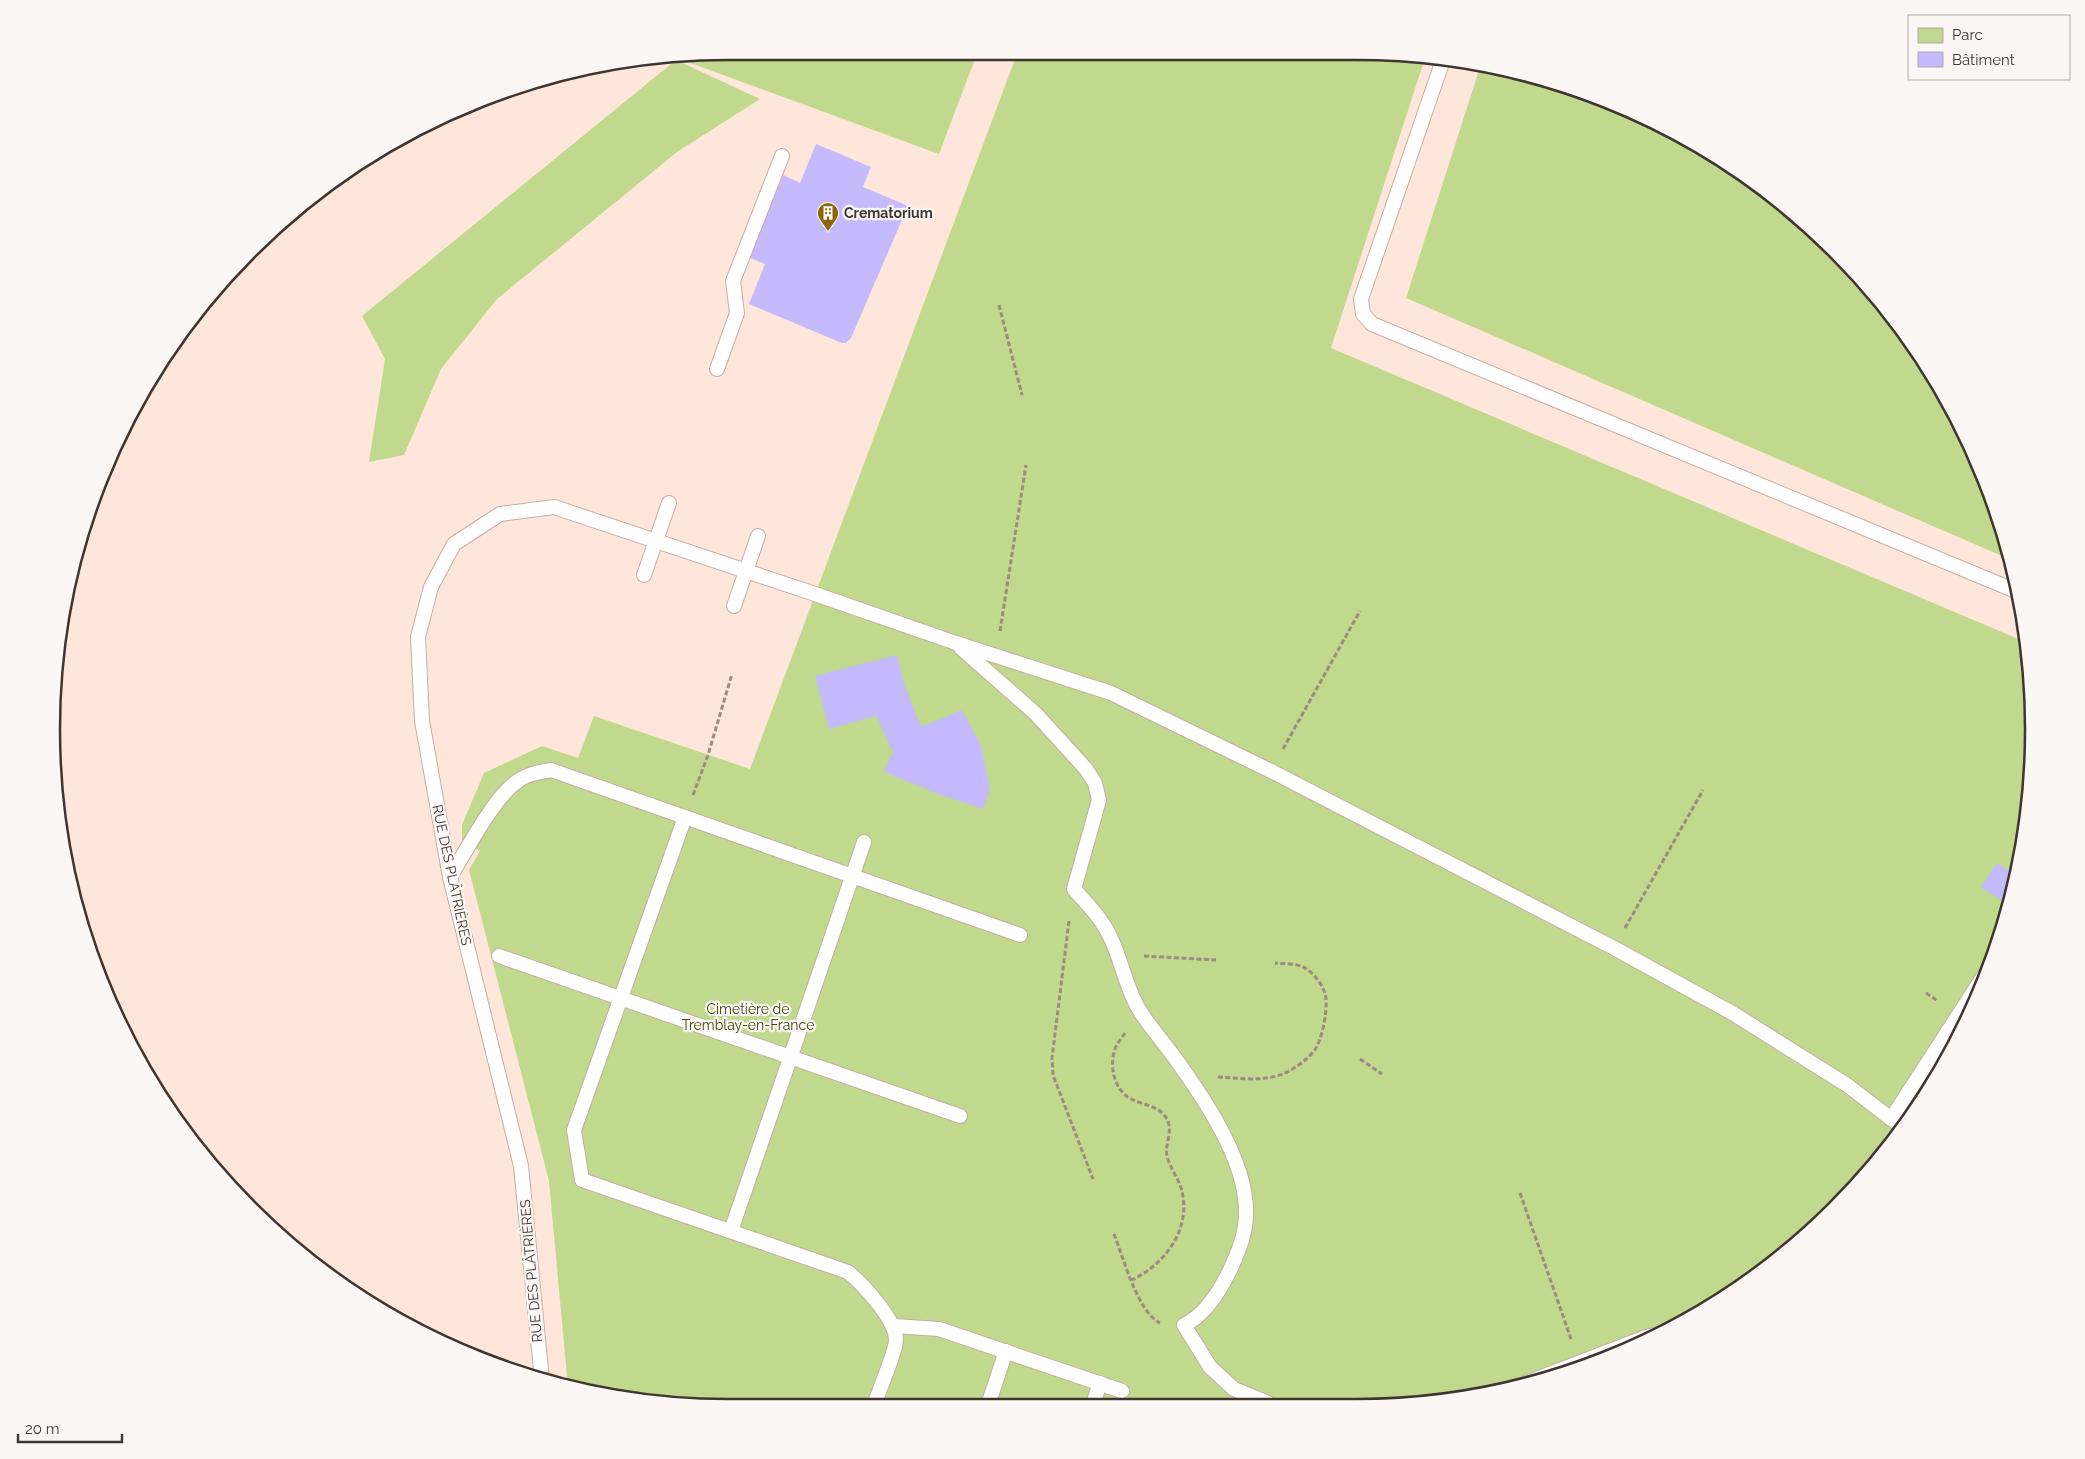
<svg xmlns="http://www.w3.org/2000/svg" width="2085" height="1459" font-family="Raleway,sans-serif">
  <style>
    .green { fill: #c0d98d }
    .building { fill: #c5bafc }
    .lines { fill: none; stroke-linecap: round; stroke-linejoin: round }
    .service-casing { stroke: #c5aea3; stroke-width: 16 }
    .path { stroke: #9b8b82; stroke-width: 3; stroke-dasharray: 5 2.5; stroke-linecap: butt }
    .service { stroke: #fff; stroke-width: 14 }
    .labels { text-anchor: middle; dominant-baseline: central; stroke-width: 4.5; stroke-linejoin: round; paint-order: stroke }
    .poi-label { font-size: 14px; font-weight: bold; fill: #3f3631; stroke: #fcf7f5; text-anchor: start }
    .street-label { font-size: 14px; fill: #3f3631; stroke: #fcf7f5 }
    .park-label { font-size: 14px; fill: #39490a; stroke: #fcf7f5 }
    .rim { fill: none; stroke: #3f3631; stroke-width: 2.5 }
  </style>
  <rect width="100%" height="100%" fill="#fee6da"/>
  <g class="green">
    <path d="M730,51h248l-39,103 -262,-96z"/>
    <path d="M1018,51h338l69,7 -94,290 697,295 4,131 -21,131 -47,124 -70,113 -91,97 -148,99 -82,34 -129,30 -759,4 -117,-19 -19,-206 -80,-311 11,-19 -18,-11v-15l22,-52 58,-27 36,12 16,-42 156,53z"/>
    <path d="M676,60l84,39 -83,53 -180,147 -56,70 -37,86 -35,7 16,-103 -23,-43z"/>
    <path d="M1481,64l134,39 79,39 75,50 96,90 78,108 55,121 11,48 -603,-261z"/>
  </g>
  <g class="building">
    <path d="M816,144l55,23 -8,20 45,19 -57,132 -5,5h-4l-93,-39 16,-40 -17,-7 35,-82 17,8z"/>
    <path d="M897,655l7,28 16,42h6l36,-15 19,35 9,45 -7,19 -54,-18 1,-1 -32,-12 -14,-7 9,-19 -17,-36 -47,13 -14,-53z"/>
    <path d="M1997,863l19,12 -3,14 -9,13 -23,-15z"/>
  </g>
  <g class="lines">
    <g class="service-casing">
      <g id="service">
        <path d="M1443,60l-82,239 2,15 9,10 644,267"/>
        <path d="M717,369l20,-56 -4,-32 49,-125"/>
        <path d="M644,575l25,-72"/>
        <path d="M734,606l24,-70"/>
        <path d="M961,648l75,66 50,55 9,14 4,17 -25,89c9,11 21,22 29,35 16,24 20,55 33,80 9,18 25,34 36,50 30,41 75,106 74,159 0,20 -7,37 -15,55 -10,21 -25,47 -47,57l26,42 24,22 34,14"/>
        <path d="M685,817l-111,313 8,50 266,92c15,12 47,47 48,67 1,10 -18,54 -22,66"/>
        <path d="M450,877c15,-24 45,-82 68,-96 9,-7 21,-9 33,-11l469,165"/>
        <path d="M499,956l461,160"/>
        <path d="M1891,1119l94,-145"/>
        <path d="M731,1231l133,-389"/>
        <path d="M894,1326l45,3 183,62"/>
        <path d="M542,1380l-21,-214 -71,-289 -28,-156 -4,-84 13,-50 23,-43 46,-30 54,-7 261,87 141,49 155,50 160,78 343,177 120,66 113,71 56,43"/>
        <path d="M1526,1383l120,-46 17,-4"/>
        <path d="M1093,1404l7,-21"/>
        <path d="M988,1405l18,-54"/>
      </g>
    </g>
    <g class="path">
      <path d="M999,305l23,90"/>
      <path d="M1000,631l26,-166"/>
      <path d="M1283,749l77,-138"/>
      <path d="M693,795l15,-40 24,-81"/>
      <path d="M1069,921l-17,137 1,17 40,104"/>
      <path d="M1625,928l78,-138"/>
      <path d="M1144,956l72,4"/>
      <path d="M1926,993l12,8"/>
      <path d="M1125,1033c-3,5 -8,10 -10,16 -6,17 -1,41 16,50 10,5 27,7 34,17 10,13 -1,29 2,40 3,12 12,23 15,35 9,39 -17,73 -50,89"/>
      <path d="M1360,1059l22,15"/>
      <path d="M1218,1077c21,1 44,5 65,-3 11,-5 23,-13 31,-23 8,-10 13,-38 12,-52 -1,-12 -11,-25 -21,-31 -8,-5 -21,-4 -30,-5"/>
      <path d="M1520,1193l51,146"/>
      <path d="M1114,1234c10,25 23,77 46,89"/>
    </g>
    <use href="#service" class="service"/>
  </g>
  <defs>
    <g id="building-pin" transform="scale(1.125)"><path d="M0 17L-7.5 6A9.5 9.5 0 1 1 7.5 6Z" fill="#8f650b" stroke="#fcf7f5"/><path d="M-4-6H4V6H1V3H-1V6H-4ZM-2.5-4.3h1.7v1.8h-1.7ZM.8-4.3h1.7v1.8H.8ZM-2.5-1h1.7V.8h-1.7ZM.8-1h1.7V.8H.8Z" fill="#fff"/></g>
  </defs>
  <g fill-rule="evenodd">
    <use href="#building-pin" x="828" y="213"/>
  </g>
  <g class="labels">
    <g class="poi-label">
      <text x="844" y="213">Crematorium</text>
    </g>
    <g class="street-label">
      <text transform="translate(452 875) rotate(78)">RUE DES PLÂTRIÈRES</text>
      <text transform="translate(531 1271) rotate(-95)">RUE DES PLÂTRIÈRES</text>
    </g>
    <g class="park-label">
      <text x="748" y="1009">Cimetière de<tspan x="748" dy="16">Tremblay-en-France</tspan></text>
    </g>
  </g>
  <path d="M0 0H2085V1459H0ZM729 60H1356A669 669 0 0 1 2025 729V730A669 669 0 0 1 1356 1399H729A669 669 0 0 1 60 730V729A669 669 0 0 1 729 60Z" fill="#fcf7f5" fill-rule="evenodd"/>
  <path class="rim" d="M729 60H1356A669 669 0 0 1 2025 729V730A669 669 0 0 1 1356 1399H729A669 669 0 0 1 60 730V729A669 669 0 0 1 729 60Z"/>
  <rect x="1908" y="15" width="162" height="65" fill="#fcf7f5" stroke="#b0aaa7"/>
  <rect x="1918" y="28" width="25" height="15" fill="#c0d98d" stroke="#b0aaa7"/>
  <text x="1952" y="40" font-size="15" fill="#3f3631">Parc</text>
  <rect x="1918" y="52" width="25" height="15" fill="#c5bafc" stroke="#b0aaa7"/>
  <text x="1952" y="65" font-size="15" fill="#3f3631">Bâtiment</text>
  <path d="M18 1434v8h104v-8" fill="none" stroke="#3f3631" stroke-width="2.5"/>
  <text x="25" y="1434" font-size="15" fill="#3f3631" stroke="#fcf7f5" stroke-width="4" paint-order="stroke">20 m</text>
</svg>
